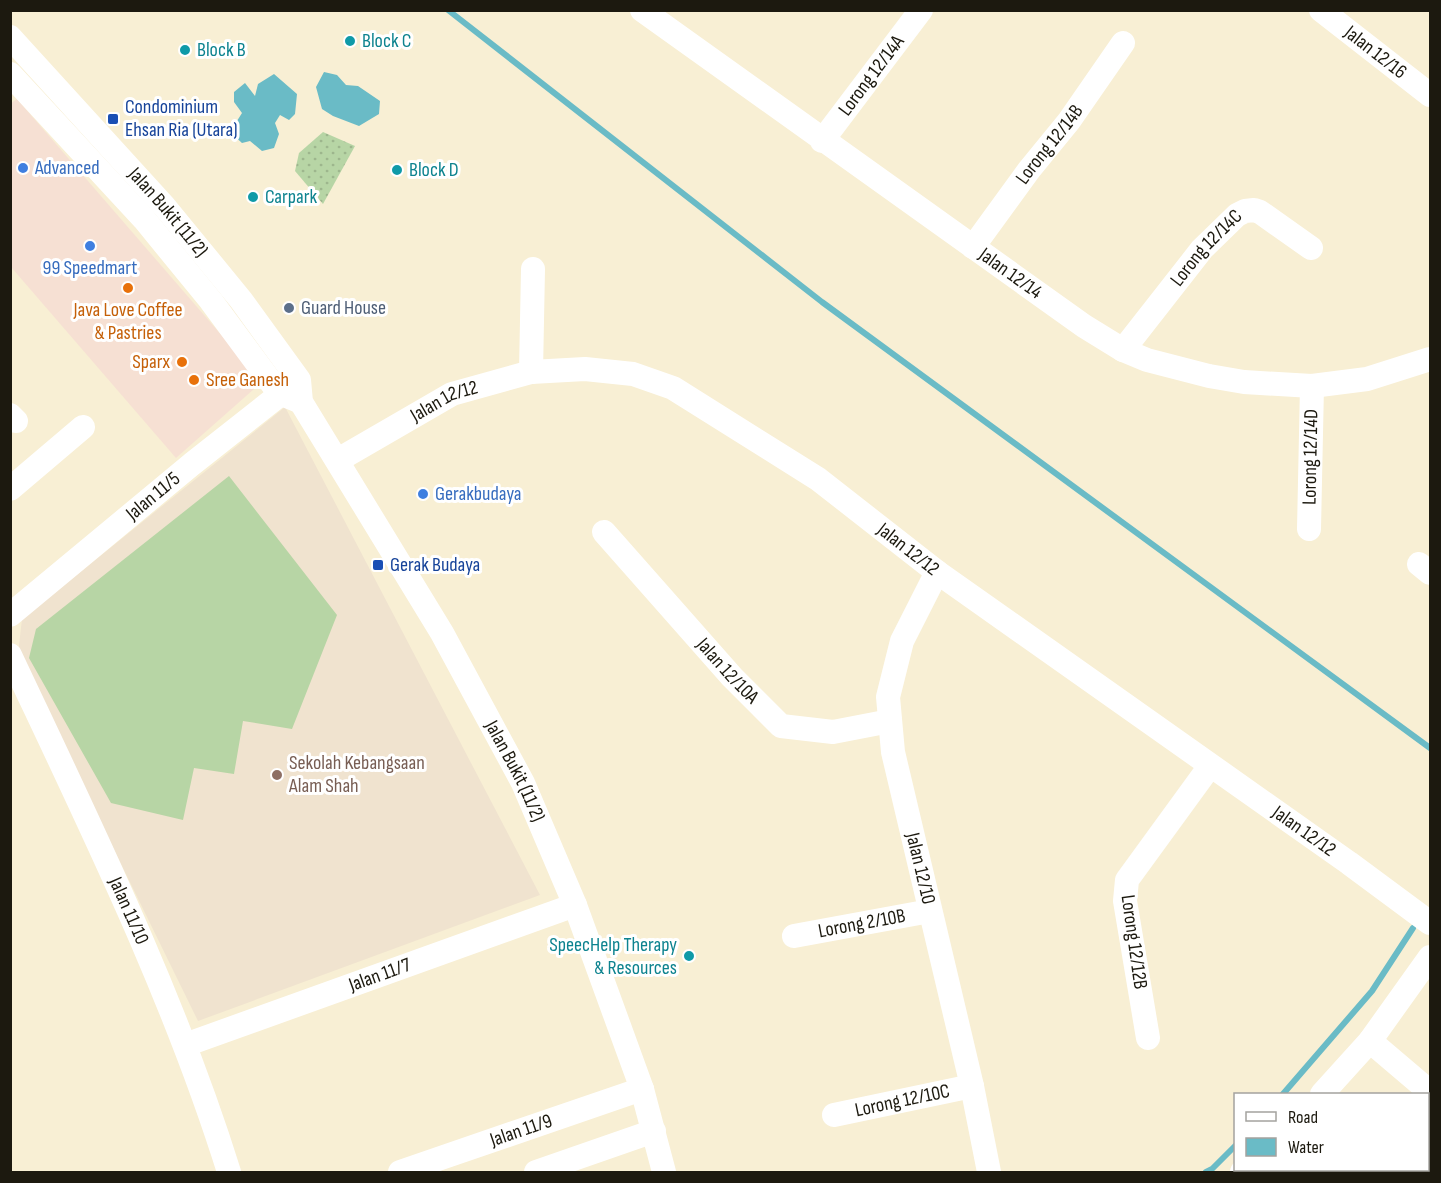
<svg xmlns="http://www.w3.org/2000/svg" width="1441" height="1183" font-family="'Sofia Sans Condensed',sans-serif">
  <style>
    .commercial { fill: #f6e0d3 }
    .education { fill: #f0e3cf }
    .park { fill: url(#park-dots) }
    .pitch { fill: #b7d5a5 }
    .water { fill: #6abbc6 }
    .lines { fill: none; stroke-linecap: round; stroke-linejoin: round }
    .stream { stroke: #6abbc6; stroke-width: 6 }
    .minor { stroke: #fff; stroke-width: 24 }
    .culture-dot { fill: #0f9aa8; stroke: #fff; stroke-width: 2 }
    .transit-dot { fill: #1a4fb4; stroke: #fff; stroke-width: 2 }
    .shop-dot { fill: #3f7fe0; stroke: #fff; stroke-width: 2 }
    .food-dot { fill: #e8710a; stroke: #fff; stroke-width: 2 }
    .service-dot { fill: #5c6f8a; stroke: #fff; stroke-width: 2 }
    .education-dot { fill: #8d6e63; stroke: #fff; stroke-width: 2 }
    .labels { text-anchor: middle; dominant-baseline: central; stroke-width: 6; stroke-linejoin: round; paint-order: stroke }
    .culture-label { font-size: 20px; fill: #0d838f; stroke: #fff; text-anchor: start }
    .street-label { font-size: 20px; fill: #1c190f; stroke: #fff }
    .transit-label { font-size: 20px; fill: #164399; stroke: #fff; text-anchor: start }
    .shop-label { font-size: 20px; fill: #366cbe; stroke: #fff; text-anchor: start }
    .service-label { font-size: 20px; fill: #4e5e75; stroke: #fff; text-anchor: start }
    .food-label { font-size: 20px; fill: #c56008; stroke: #fff }
    .education-label { font-size: 20px; fill: #785e54; stroke: #fff; text-anchor: start }
  </style>
  <defs>
    <pattern id="park-dots" width="8" height="8" patternUnits="userSpaceOnUse" patternTransform="scale(1.5)"><rect width="8" height="8" fill="#b7d5a5"/><path d="M2 2h.1M6 6h.1" fill="none" stroke="#9db68d" stroke-width="1.8" stroke-linecap="round"/></pattern>
  </defs>
  <rect width="100%" height="100%" fill="#f8efd4"/>
  <path class="commercial" d="M17,99l245,283 -86,76 -165,-191 -1,-163z"/>
  <path class="education" d="M285,407l255,488 -342,126 -180,-367 4,-35z"/>
  <path class="park" d="M323,132l32,14 -32,58 -28,-33 4,-18z"/>
  <path class="pitch" d="M229,476l108,139 -45,114 -49,-8 -9,53 -40,-6 -11,52 -72,-17 -82,-145 7,-29z"/>
  <g class="water">
    <path d="M324,72l13,3 9,10 12,1 22,15 -1,13 -20,12 -26,-10 -11,-7 -6,-22z"/>
    <path d="M274,74l23,20 -2,20 -6,6 -9,-5 -5,8 4,11 -5,14 -12,3 -12,-10 -8,2 -12,-11 12,-19 -8,-11v-10l11,-9 10,13 3,-12z"/>
  </g>
  <g class="lines">
    <g class="stream">
      <path d="M448,10l374,292 608,446"/>
      <path d="M1283,1094l89,-103 41,-63"/>
      <path d="M1206,1172l6,-3 24,-24"/>
    </g>
    <g class="minor">
      <path id="s1" d="M642,10l442,316 39,24 24,10 62,16 35,6 68,4 55,-7 63,-20"/>
      <path id="s2" d="M1321,10l109,85"/>
      <path id="s3" d="M10,37l154,169 77,94 58,80 2,22 141,231 81,150 52,122 67,184 22,83"/>
      <path d="M10,74l134,145 67,82 68,92 22,9"/>
      <path id="s4" d="M822,141l99,-131"/>
      <path id="s5" d="M973,247l56,-77 40,-49 54,-78"/>
      <path id="s6" d="M1123,350l79,-101 35,-34 8,-4 9,-1 6,2 51,36"/>
      <path d="M531,372l2,-103"/>
      <path d="M10,415l6,6"/>
      <path id="s7" d="M338,460l114,-66 79,-22 54,-3 48,5 40,14 145,91 119,93 412,291 81,60"/>
      <path d="M10,489l73,-62"/>
      <path id="s8" d="M1309,529l3,-143"/>
      <path id="s9" d="M604,532l128,145 49,49 52,6 57,-11"/>
      <path d="M1419,564l11,9"/>
      <path id="s10" d="M937,572l-35,69 -14,56 5,55 79,334 17,86"/>
      <path id="s11" d="M10,615l182,-151 100,-79"/>
      <path id="s12" d="M10,655c80,170 163,338 219,517"/>
      <path id="s13" d="M794,936l136,-25"/>
      <path d="M1148,1038l-23,-137 2,-21 83,-114"/>
      <path d="M1370,1041l60,51"/>
      <path id="s14" d="M185,1045l390,-140"/>
      <path d="M1322,1094l48,-53 60,-84"/>
      <path id="s15" d="M834,1115l138,-29"/>
      <path id="s16" d="M400,1172l242,-83"/>
      <path d="M536,1172l118,-41"/>
      <path d="M1242,1172l4,-2"/>
    </g>
  </g>
  <g class="culture-dot">
    <circle cx="350" cy="41" r="6"/>
    <circle cx="185" cy="50" r="6"/>
    <circle cx="397" cy="170" r="6"/>
    <circle cx="253" cy="197" r="6"/>
    <circle cx="689" cy="956" r="6"/>
  </g>
  <g class="transit-dot">
    <rect x="107" y="113" width="12" height="12" rx="3"/>
    <rect x="372" y="559" width="12" height="12" rx="3"/>
  </g>
  <g class="shop-dot">
    <circle cx="23" cy="168" r="6"/>
    <circle cx="90" cy="246" r="6"/>
    <circle cx="423" cy="494" r="6"/>
  </g>
  <g class="food-dot">
    <circle cx="128" cy="288" r="6"/>
    <circle cx="182" cy="362" r="6"/>
    <circle cx="194" cy="380" r="6"/>
  </g>
  <circle class="service-dot" cx="289" cy="308" r="6"/>
  <circle class="education-dot" cx="277" cy="775" r="6"/>
  <g class="labels">
    <g class="culture-label">
      <text x="362" y="41">Block C</text>
      <text x="197" y="50">Block B</text>
      <text x="409" y="170">Block D</text>
      <text x="265" y="197">Carpark</text>
      <text x="677" y="945" text-anchor="end">SpeecHelp Therapy<tspan x="677" dy="23">&amp; Resources</tspan></text>
    </g>
    <g class="street-label">
      <text stroke="none"><textPath href="#s2" startOffset="69">Jalan 12/16</textPath></text>
      <text stroke="none"><textPath href="#s4" startOffset="82">Lorong 12/14A</textPath></text>
      <text stroke="none"><textPath href="#s5" startOffset="128">Lorong 12/14B</textPath></text>
      <text stroke="none"><textPath href="#s3" startOffset="236">Jalan Bukit (11/2)</textPath></text>
      <text stroke="none"><textPath href="#s6" startOffset="132">Lorong 12/14C</textPath></text>
      <text stroke="none"><textPath href="#s1" startOffset="453">Jalan 12/14</textPath></text>
      <text stroke="none"><textPath href="#s7" startOffset="122">Jalan 12/12</textPath></text>
      <text stroke="none"><textPath href="#s8" startOffset="72">Lorong 12/14D</textPath></text>
      <text stroke="none"><textPath href="#s11" startOffset="186">Jalan 11/5</textPath></text>
      <text stroke="none"><textPath href="#s7" startOffset="644">Jalan 12/12</textPath></text>
      <text stroke="none"><textPath href="#s9" startOffset="186">Jalan 12/10A</textPath></text>
      <text stroke="none"><textPath href="#s3" startOffset="898">Jalan Bukit (11/2)</textPath></text>
      <text stroke="none"><textPath href="#s7" startOffset="1130">Jalan 12/12</textPath></text>
      <text stroke="none"><textPath href="#s10" startOffset="310">Jalan 12/10</textPath></text>
      <text stroke="none"><textPath href="#s12" startOffset="282">Jalan 11/10</textPath></text>
      <text stroke="none"><textPath href="#s13" startOffset="69">Lorong 2/10B</textPath></text>
      <text transform="translate(1134 942) rotate(82)">Lorong 12/12B</text>
      <text stroke="none"><textPath href="#s14" startOffset="207">Jalan 11/7</textPath></text>
      <text stroke="none"><textPath href="#s15" startOffset="70">Lorong 12/10C</textPath></text>
      <text stroke="none"><textPath href="#s16" startOffset="128">Jalan 11/9</textPath></text>
    </g>
    <g class="transit-label">
      <text x="125" y="107">Condominium<tspan x="125" dy="23">Ehsan Ria (Utara)</tspan></text>
      <text x="390" y="565">Gerak Budaya</text>
    </g>
    <g class="shop-label">
      <text x="35" y="168">Advanced</text>
      <text x="90" y="268" text-anchor="middle">99 Speedmart</text>
      <text x="435" y="494">Gerakbudaya</text>
    </g>
    <g class="service-label">
      <text x="301" y="308">Guard House</text>
    </g>
    <g class="food-label">
      <text x="128" y="310">Java Love Coffee<tspan x="128" dy="23">&amp; Pastries</tspan></text>
      <text x="170" y="362" text-anchor="end">Sparx</text>
      <text x="206" y="380" text-anchor="start">Sree Ganesh</text>
    </g>
    <g class="education-label">
      <text x="289" y="763">Sekolah Kebangsaan<tspan x="289" dy="23">Alam Shah</tspan></text>
    </g>
  </g>
  <rect width="1441" height="1183" fill="none" stroke="#1c190f" stroke-width="24"/>
  <rect x="1234" y="1093" width="195" height="78" fill="#ffffff" stroke="#a4a39f" stroke-width="1.5"/>
  <rect x="1246" y="1112" width="30" height="9" fill="#ffffff" stroke="#a4a39f" stroke-width="1.5"/>
  <text x="1288" y="1123" font-size="18" fill="#1c190f">Road</text>
  <rect x="1246" y="1138" width="30" height="18" fill="#6abbc6" stroke="#a4a39f" stroke-width="1.5"/>
  <text x="1288" y="1153" font-size="18" fill="#1c190f">Water</text>
</svg>
